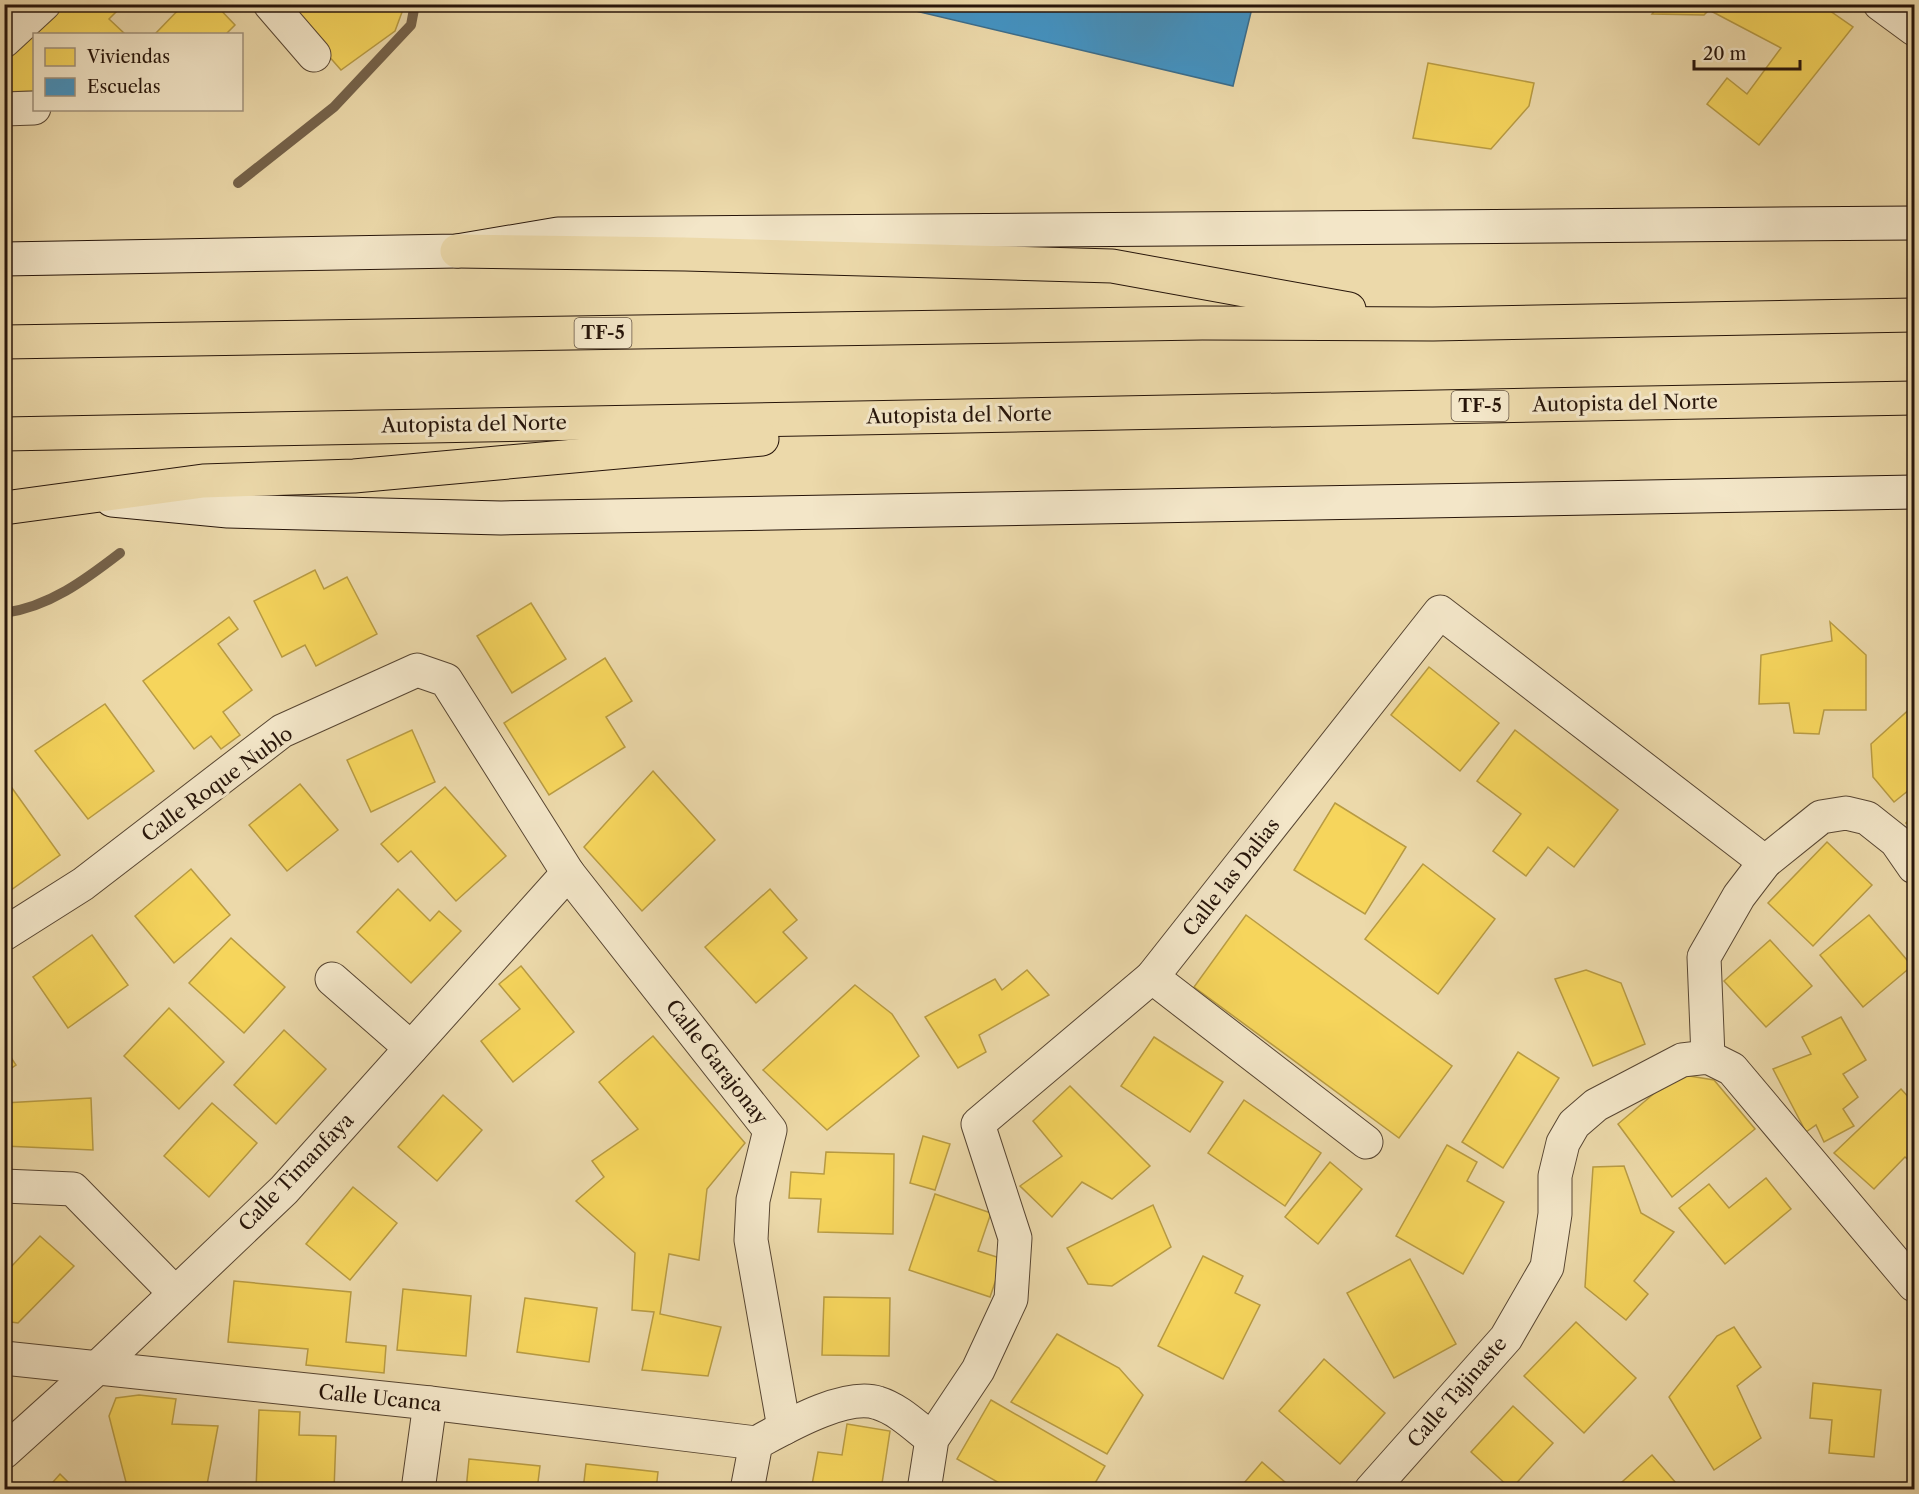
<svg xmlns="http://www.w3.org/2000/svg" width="1919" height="1494" font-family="'Libre Caslon Text',serif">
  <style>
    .homes { fill: #f6d55c; stroke: #b89b43; stroke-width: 1.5 }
    .schools { fill: #4393c3; stroke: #3b6d8c; stroke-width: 1.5 }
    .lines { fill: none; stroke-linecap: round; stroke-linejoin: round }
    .stream { stroke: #75624a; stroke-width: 10 }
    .street-casing { stroke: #584632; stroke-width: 35 }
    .secondary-casing { stroke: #27150a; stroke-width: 35 }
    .highway-casing { stroke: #27150a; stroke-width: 35 }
    .street { stroke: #f3e6c8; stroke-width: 33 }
    .secondary { stroke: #f3e6c8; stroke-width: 33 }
    .highway { stroke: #ecd9aa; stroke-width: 33 }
    .labels { text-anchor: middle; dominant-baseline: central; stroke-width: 6; stroke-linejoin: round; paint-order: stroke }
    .shield { fill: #f3e6c8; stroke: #645443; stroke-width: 1.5 }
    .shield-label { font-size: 18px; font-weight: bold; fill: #27150a }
    .street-label { font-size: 20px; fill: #27150a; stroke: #f3e6c8 }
  </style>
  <rect width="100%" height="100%" fill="#ecd9aa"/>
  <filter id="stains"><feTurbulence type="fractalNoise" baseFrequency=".00333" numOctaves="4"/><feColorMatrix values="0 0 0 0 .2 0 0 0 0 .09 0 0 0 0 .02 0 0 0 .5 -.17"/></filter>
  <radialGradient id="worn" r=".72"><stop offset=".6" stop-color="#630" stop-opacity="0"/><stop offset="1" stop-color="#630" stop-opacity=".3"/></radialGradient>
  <g class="homes">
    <path d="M67,4h57l-15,15 16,15h-91v57l-30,1v-31z"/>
    <path d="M184,4h31l20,21 -9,9h-71z"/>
    <path d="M283,4h122l-10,27 -54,39z"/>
    <path d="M1660,4h160l33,23 -94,118 -52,-41 20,-26 20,16 34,-46 -72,-38 -5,5 -52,-1z"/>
    <path d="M1428,63l106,20 -5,23 -38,43 -78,-11z"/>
    <path d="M315,570l9,19 23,-12 30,57 -61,32 -11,-21 -23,12 -28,-56z"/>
    <path d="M531,603l35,56 -54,34 -35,-57z"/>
    <path d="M229,617l9,12 -20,15 34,46 -29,22 17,23 -19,14 -10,-13 -17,13 -51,-68z"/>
    <path d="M1830,622l36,33v55h-42l-5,24 -25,-1 -5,-30 -30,1 2,-49 71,-14z"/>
    <path d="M605,658l27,43 -26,16 19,30 -76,48 -45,-72z"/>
    <path d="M1429,667l70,56 -39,48 -69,-56z"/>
    <path d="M105,704l49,67 -66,48 -53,-68z"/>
    <path d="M1913,706l1,80 -20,16 -21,-25 -2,-33z"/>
    <path d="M412,730l23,52 -64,30 -24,-52z"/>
    <path d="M1515,730l103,80 -44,57 -26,-20 -22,29 -33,-25 28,-37 -44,-33z"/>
    <path d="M653,771l62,69 -73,71 -58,-64z"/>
    <path d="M300,784l38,46 -51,41 -38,-46z"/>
    <path d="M445,787l61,69 -50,45 -45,-50 -13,11 -17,-18z"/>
    <path d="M12,788l48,67 -56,40v-102z"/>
    <path d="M1335,803l71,44 -41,67 -71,-44z"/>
    <path d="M1914,815v16l-8,-8z"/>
    <path d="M1827,842l45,43 -59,61 -45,-43z"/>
    <path d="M1423,864l72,55 -57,75 -73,-55z"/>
    <path d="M191,869l39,46 -56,48 -39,-47z"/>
    <path d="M398,889l32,32 9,-10 22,20 -50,52 -54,-51z"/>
    <path d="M770,889l27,31 -14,12 24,26 -51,45 -51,-56z"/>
    <path d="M1246,915l206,151 -53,72 -205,-151z"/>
    <path d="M1869,915l43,51 -49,41 -43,-52z"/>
    <path d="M92,935l36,50 -60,43 -35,-51z"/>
    <path d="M231,938l54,49 -41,46 -55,-50z"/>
    <path d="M1770,940l42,46 -46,41 -42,-46z"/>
    <path d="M521,966l53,66 -61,50 -32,-41 39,-32 -21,-25z"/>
    <path d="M1027,970l22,25 -70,40 7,17 -28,16 -33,-51 70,-38 7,11z"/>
    <path d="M1586,970l35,13 24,61 -52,22 -38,-87z"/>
    <path d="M855,985l37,29 27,42 -92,74 -64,-60z"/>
    <path d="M169,1008l55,54 -45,47 -55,-53z"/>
    <path d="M1841,1017l25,43 -23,14 15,23 -15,12 11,17 -30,16 -8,-17 -10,7 -33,-63 38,-15 -9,-17z"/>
    <path d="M284,1030l42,39 -50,55 -42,-39z"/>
    <path d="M653,1036l92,107 -38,46 -8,71 -30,-6 -9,60 61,13 -13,49 -66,-6 12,-58 -22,-2 3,-57 -59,-52 28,-24 -12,-16 46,-32 -39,-47z"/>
    <path d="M1154,1037l69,45 -33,50 -69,-46z"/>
    <path d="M4,1047l12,18 -12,8z"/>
    <path d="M1518,1052l41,26 -56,90 -41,-26z"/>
    <path d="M1677,1074l37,6 41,49 -83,68 -54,-73z"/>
    <path d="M1070,1086l80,80 -38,33 -30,-17 -30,35 -32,-31 42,-30 -29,-35z"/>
    <path d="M1901,1089l13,14v62l-9,-8 -31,32 -40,-36z"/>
    <path d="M443,1095l39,35 -45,51 -39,-34z"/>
    <path d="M91,1098l2,52 -89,-4v-43z"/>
    <path d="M1244,1100l77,53 -36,53 -77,-53z"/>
    <path d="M212,1103l45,40 -48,54 -45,-41z"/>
    <path d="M923,1136l27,8 -15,46 -25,-7z"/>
    <path d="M1447,1145l30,17 -10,19 37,21 -41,72 -67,-38z"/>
    <path d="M826,1152l68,2 -1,80 -75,-2 3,-33 -32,-1 2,-26 33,2z"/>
    <path d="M1330,1162l32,27 -44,55 -33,-27z"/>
    <path d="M1624,1166l17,47 33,19 -40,49 14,13 -22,26 -41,-33 8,-120z"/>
    <path d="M1766,1178l25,31 -66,55 -46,-56 30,-24 20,24z"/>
    <path d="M353,1187l44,36 -47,57 -44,-36z"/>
    <path d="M935,1194l56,19 -13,38 25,8 -13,38 -81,-27z"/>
    <path d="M1153,1205l18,42 -59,39 -24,-2 -21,-36z"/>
    <path d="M40,1236l34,30 -56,57 -14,-2v-54l6,1z"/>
    <path d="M1203,1256l40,20 -8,17 25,12 -37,74 -65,-33z"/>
    <path d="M1410,1259l46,85 -62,34 -47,-85z"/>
    <path d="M234,1281l117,11 -5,50 40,4 -2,27 -78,-8 2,-16 -80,-7z"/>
    <path d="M403,1289l68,7 -5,60 -69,-6z"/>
    <path d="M824,1297l66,1 -1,58 -67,-1z"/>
    <path d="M525,1298l72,10 -8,54 -72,-10z"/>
    <path d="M1576,1322l60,56 -52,55 -60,-57z"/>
    <path d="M1734,1327l27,40 -24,19 24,52 -47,32 -45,-73 48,-61z"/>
    <path d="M1057,1334l62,34 24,27 -36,59 -96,-52z"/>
    <path d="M1324,1359l61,54 -45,51 -61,-53z"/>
    <path d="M1813,1383l68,7 -7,67 -45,-4 3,-33 -22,-2z"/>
    <path d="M139,1395l37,4 -4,25 46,2 -12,64h-78l-19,-74 7,-18z"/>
    <path d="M991,1400l114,66 -14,24h-90l2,-5 -46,-26z"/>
    <path d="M1513,1406l40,37 -42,46 -40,-37z"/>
    <path d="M259,1410l41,2 -1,23 37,1 -2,54h-78z"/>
    <path d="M847,1424l43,7 -9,59h-70l7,-38 24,3z"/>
    <path d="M1652,1455l30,35h-69z"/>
    <path d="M469,1459l71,7 -3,24h-71z"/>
    <path d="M1262,1462l32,28h-56z"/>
    <path d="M586,1464l72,8 -2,18h-73z"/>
    <path d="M60,1474l16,16h-30z"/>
  </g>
  <path class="schools" d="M908,4h345l-20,82 -326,-77z"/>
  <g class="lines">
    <g class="stream">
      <path d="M238,183l96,-76 77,-82 4,-21"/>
      <path d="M4,613c45,-6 81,-33 116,-60"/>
    </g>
    <g class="street-casing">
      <g id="street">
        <path d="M270,4l44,51"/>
        <path d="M1880,4l34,25"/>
        <path d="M4,41l40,-37"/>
        <path d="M4,109l30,-1"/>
        <path d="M4,934l79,-50 199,-153 135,-61 29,10 122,193 202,257 -17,70 -2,40 33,188"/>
        <path d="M1152,977l214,165"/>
        <path d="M332,979l79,69"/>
        <path d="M1708,1057l-4,-100 35,-61 26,-34 56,-45 25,-4 21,5 29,23 18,26"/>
        <path d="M4,1186l69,3 101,103"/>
        <path d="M4,1358l426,45 326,40"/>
        <path d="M4,1452l93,-84 187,-178 284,-317"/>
        <path d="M418,1490l12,-87"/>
        <path d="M747,1490l9,-47c28,-15 89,-51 122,-40 20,6 37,23 54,36"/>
        <path d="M924,1490l8,-51 46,-69 33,-71 4,-61 -37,-114 174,-147 288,-365 325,250"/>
        <path d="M1371,1490l135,-152 41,-71 8,-53v-38l8,-33 11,-19 22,-19 86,-45 26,-3 24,12 182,216"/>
      </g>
    </g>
    <g class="secondary-casing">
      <g id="secondary">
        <path d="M4,259l453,-8 101,-17 1356,-11"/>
        <path d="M112,500l116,11 273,7 1413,-26"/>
      </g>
    </g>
    <g class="highway-casing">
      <g id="highway">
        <path d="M457,251l228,3 427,12 237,43"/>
        <path d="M4,342l1198,-19 231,1 481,-9"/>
        <path d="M4,434l1910,-36"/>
        <path d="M4,508l199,-27 151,-5 408,-37"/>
      </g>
    </g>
    <use href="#street" class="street"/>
    <use href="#secondary" class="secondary"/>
    <use href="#highway" class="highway"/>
  </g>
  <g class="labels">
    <g class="shield">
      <rect x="574.5" y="318" width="57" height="30" rx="4.5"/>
      <rect x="1451.5" y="391" width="57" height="30" rx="4.5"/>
    </g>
    <g class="shield-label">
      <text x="603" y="333">TF-5</text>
      <text x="1480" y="406">TF-5</text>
    </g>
    <g class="street-label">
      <text transform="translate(1625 403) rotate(-1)">Autopista del Norte</text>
      <text transform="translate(959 415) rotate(-1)">Autopista del Norte</text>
      <text transform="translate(474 424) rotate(-1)">Autopista del Norte</text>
      <text transform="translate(217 784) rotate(-36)">Calle Roque Nublo</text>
      <text transform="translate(1231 877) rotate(-52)">Calle las Dalias</text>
      <text transform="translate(717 1062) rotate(52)">Calle Garajonay</text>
      <text transform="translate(296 1172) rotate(-46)">Calle Timanfaya</text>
      <text transform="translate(1457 1392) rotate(-49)">Calle Tajinaste</text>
      <text transform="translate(380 1398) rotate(6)">Calle Ucanca</text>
    </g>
  </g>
  <rect width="1919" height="1494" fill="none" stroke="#ecd9aa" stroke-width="24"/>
  <rect x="6" y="6" width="1907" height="1482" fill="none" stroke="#27150a" stroke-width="3"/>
  <rect x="12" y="12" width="1895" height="1470" fill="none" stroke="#27150a" stroke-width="1.5"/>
  <rect x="33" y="33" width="210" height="78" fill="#f3e6c8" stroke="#a1927c" stroke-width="1.5"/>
  <rect x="45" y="48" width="30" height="18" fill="#f6d55c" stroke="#a1927c" stroke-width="1.5"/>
  <text x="87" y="63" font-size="18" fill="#27150a">Viviendas</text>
  <rect x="45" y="78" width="30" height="18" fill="#4393c3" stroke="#a1927c" stroke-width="1.5"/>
  <text x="87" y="93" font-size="18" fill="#27150a">Escuelas</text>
  <path d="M1694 60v9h106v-9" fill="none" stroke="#27150a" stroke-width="3"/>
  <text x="1703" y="60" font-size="18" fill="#27150a" stroke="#f3e6c8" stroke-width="4.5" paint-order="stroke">20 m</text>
  <rect width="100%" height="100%" filter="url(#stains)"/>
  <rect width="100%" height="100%" fill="url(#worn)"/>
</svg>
